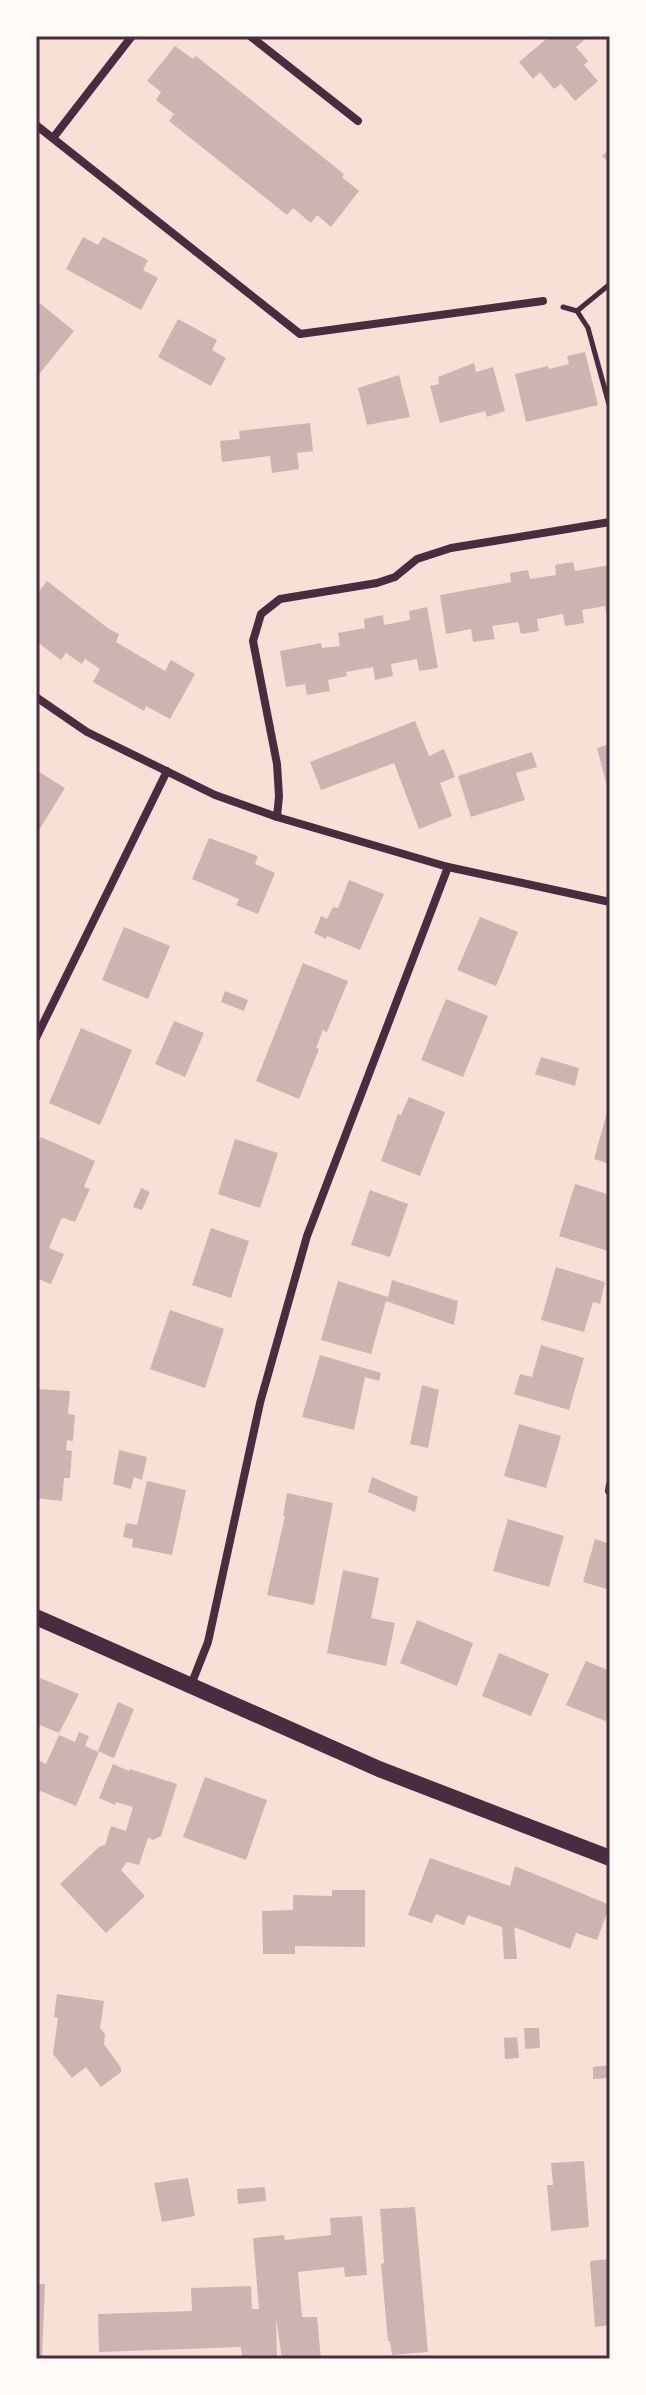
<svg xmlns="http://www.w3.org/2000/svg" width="646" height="2395" font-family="Cabin,sans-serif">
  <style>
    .building { fill: #ccb4b1 }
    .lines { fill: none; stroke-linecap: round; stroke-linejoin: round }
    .path { stroke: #4a2c40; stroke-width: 5 }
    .minor { stroke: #4a2c40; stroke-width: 8 }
    .secondary { stroke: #4a2c40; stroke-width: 16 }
    .neatline { fill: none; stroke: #4a2c40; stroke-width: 3 }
  </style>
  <rect width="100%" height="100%" fill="#f7e1d7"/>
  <g class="building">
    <path d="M550,36h39l-13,11 12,14 -4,4 14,16 -23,20 -14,-17 -7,5 -14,-17 -7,7 -14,-17z"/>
    <path d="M175,46l18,13 3,-3 148,118 -2,3 17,14 -28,36 -14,-12 -6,8 -18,-15 -6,7 -118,-94 5,-7 -18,-14 5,-8 -14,-11z"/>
    <path d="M610,148v15l-8,-7z"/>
    <path d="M83,237l15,8 5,-8 45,23 -5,10 15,8 -17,32 -75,-41z"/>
    <path d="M36,300l38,31 -38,47z"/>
    <path d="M178,319l39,21 -5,10 14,8 -15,28 -53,-29z"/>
    <path d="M585,352l13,53 -72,17 -11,-48 33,-8 1,3 20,-5 -2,-8z"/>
    <path d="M474,363l2,9 17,-5 12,44 -18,6 -2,-6 -45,12 -10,-37 9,-2 -1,-7z"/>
    <path d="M399,375l11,42 -43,8 -9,-37z"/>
    <path d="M310,423l3,28 -16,2 2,16 -27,4 -2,-17 -48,6 -2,-21 20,-2 -1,-8z"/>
    <path d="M573,562l2,9 35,-6v53l-3,1 -2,-13 -23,4 2,13 -19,3 -2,-12 -26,5 2,12 -18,3 -3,-12 -26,4 3,13 -22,3 -2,-13 -25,5 -6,-39 71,-13 -1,-9 18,-3 2,9 26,-4 -1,-10z"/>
    <path d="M47,581l62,48 10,5 -3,8 49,29 6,-11 24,14 -25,45 -24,-13 -2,5 -51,-29 7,-13 -15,-10 -3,5 -16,-11 -5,7 -25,-19v-46z"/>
    <path d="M427,607l11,61 -19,3 -2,-12 -26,5 2,12 -18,4 -2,-13 -27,5 1,4 -19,4 2,11 -23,4 -2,-11 -19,3 -6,-36 41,-8 1,5 18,-2 -2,-13 27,-5 -1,-9 19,-4 1,10 26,-5 -1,-9z"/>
    <path d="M415,721l14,35 15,-7 11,28 -15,6 12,33 -33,13 -25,-66 -73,27 -11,-28z"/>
    <path d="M610,739v55h-1l-12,-46 10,-3 -1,-5z"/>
    <path d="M532,752l5,15 -21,6 9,27 -54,17 -13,-41z"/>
    <path d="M36,770l29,18 -29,47z"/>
    <path d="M209,838l49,18 -3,8 20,9 -17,41 -22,-9 3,-6 -47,-20z"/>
    <path d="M349,880l35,14 -24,56 -33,-14 -1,3 -12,-6 7,-17 6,3 6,-12 5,1z"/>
    <path d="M480,917l38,15 -22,54 -39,-16z"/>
    <path d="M124,927l46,19 -22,53 -46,-19z"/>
    <path d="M303,963l45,18 -21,51 -4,-2 -7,18 3,1 -20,50 -43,-18z"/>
    <path d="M225,991l23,9 -4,11 -23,-9z"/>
    <path d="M446,999l42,17 -25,61 -42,-17z"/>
    <path d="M174,1021l30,12 -19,44 -30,-13z"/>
    <path d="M81,1028l51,22 -32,75 -51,-22z"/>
    <path d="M541,1057l38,11 -4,18 -40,-12z"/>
    <path d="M409,1097l36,15 -25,64 -39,-15 17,-47 3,1z"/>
    <path d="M609,1105l1,1v58l-16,-5z"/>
    <path d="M41,1137l54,24 -11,26 6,2 -15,33 -11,-4 -3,1 -12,29 15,6 -13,30 -15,-6v-130z"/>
    <path d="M235,1139l43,14 -18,55 -42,-14z"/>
    <path d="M575,1184l35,11v47l-2,9 -49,-15z"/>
    <path d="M141,1188l9,4 -8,18 -9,-3z"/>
    <path d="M370,1190l38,14 -18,53 -39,-12z"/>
    <path d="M211,1228l38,13 -18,57 -39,-13z"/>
    <path d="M556,1267l49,15 -5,22 -7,-2 -9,30 -43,-12z"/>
    <path d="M392,1280l66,21 -4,24 -68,-24 -15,53 -50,-14 17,-59 50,16z"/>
    <path d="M170,1310l54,19 -19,59 -55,-19z"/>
    <path d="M541,1345l43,13 -15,52 -55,-16 6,-20 12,3z"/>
    <path d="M320,1355l61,18 -2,8 -14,-4 -11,53 -52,-13z"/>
    <path d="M422,1385l17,5 -11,58 -18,-4z"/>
    <path d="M36,1389l34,2 -2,23 7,1 -2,26 -6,-1 -1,10 6,1 -2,27h-6l-2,23 -26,-3z"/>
    <path d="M519,1424l42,12 -15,52 -42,-12z"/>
    <path d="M119,1450l28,7 -5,23 -8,-3 -3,12 -18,-5z"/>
    <path d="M372,1477l46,20 -3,15 -47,-20z"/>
    <path d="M147,1481l39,9 -14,65 -40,-8 1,-8 -10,-2 3,-14 11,2z"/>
    <path d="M287,1493l46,10 -19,102 -47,-10 18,-79h-2z"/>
    <path d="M508,1519l56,17 -15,51 -56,-16z"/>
    <path d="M595,1539l15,5v46l-27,-8z"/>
    <path d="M343,1570l36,8 -8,40 24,5 -9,43 -59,-13z"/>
    <path d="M417,1620l56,23 -16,43 -57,-23z"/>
    <path d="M499,1653l50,21 -18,42 -49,-20z"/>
    <path d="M586,1661l24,10v52l-44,-18z"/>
    <path d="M40,1678l39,16 -20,39 -19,-8 -4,10v-49z"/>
    <path d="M118,1702l16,7 -20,49 -16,-7z"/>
    <path d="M79,1732l10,4 -4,10 14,6 -23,54 -40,-17 2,-7 -2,-1v-22l10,5 13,-29 16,7z"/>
    <path d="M113,1764l16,7 1,-2 47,15 -16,52 -8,4 -5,-2 -9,27 -12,-3 -6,8 24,26 -39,37 -46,-49 39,-37 6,-2 6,-19 15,5 7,-24 -17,-5 -1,3 -16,-7z"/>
    <path d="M205,1777l62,23 -21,60 -63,-23z"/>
    <path d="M430,1858l80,28 5,-20 95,39 -13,35 -21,-7 -6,16 -56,-22 3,32h-13l-2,-32 -34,-12 -4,10 -28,-11 -4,9 -24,-8z"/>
    <path d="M332,1890h33v57l-70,-1v8h-32l-1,-43 31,-1v-15l39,1z"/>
    <path d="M57,1994l47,7 -4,27 5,6 -1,10 17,24v4l-20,15 -15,-20 -14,11 -19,-24 5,-36 -4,-1z"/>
    <path d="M524,2028h15l1,20 -15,1z"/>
    <path d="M517,2037l2,21 -14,1 -1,-21z"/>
    <path d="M610,2065v13l-17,1v-12z"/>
    <path d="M584,2161l5,66 -38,4 -4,-46h6l-2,-22z"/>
    <path d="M188,2178l7,38 -33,6 -8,-39z"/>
    <path d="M265,2187l1,14 -28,3 -1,-15z"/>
    <path d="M415,2207l13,145 -36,3 -2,-14h-2l-7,-77 3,-1 -4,-54z"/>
    <path d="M362,2216l5,59 -22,2 -1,-10 -46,5 4,45h15l4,42h-39l-6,-41 1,41h-35l-1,-12 -142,5 -1,-38 94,-3 -1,-23 60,-2 1,23h7l-6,-71 31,-3 1,5 46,-5 -1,-17z"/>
    <path d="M610,2259v66l-15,2 -5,-66z"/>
    <path d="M36,2284h9l-3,75h-6z"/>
  </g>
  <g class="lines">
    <g class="path">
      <path d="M563,307l14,4 11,17 22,80"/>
      <path d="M577,311l33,-27"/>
    </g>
    <g class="minor">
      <path d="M250,36l108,85"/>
      <path d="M36,125l264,209 243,-33"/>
      <path d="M53,138l79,-102"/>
      <path d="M36,697l51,35 128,63 62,22 171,50 162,35"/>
      <path d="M277,817l2,-21 -2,-32 -24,-123 8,-27 19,-15 97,-16 18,-6 22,-18 34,-11 159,-26"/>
      <path d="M36,1038l131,-267"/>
      <path d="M609,1491l1,-6"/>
      <path d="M191,1685l17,-43 52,-239 47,-167 141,-369"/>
    </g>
    <path class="secondary" d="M36,1617l343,152 231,89"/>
  </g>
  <rect width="646" height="2395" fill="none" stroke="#fffaf5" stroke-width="76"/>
  <rect x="38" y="38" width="570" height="2319" class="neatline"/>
</svg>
